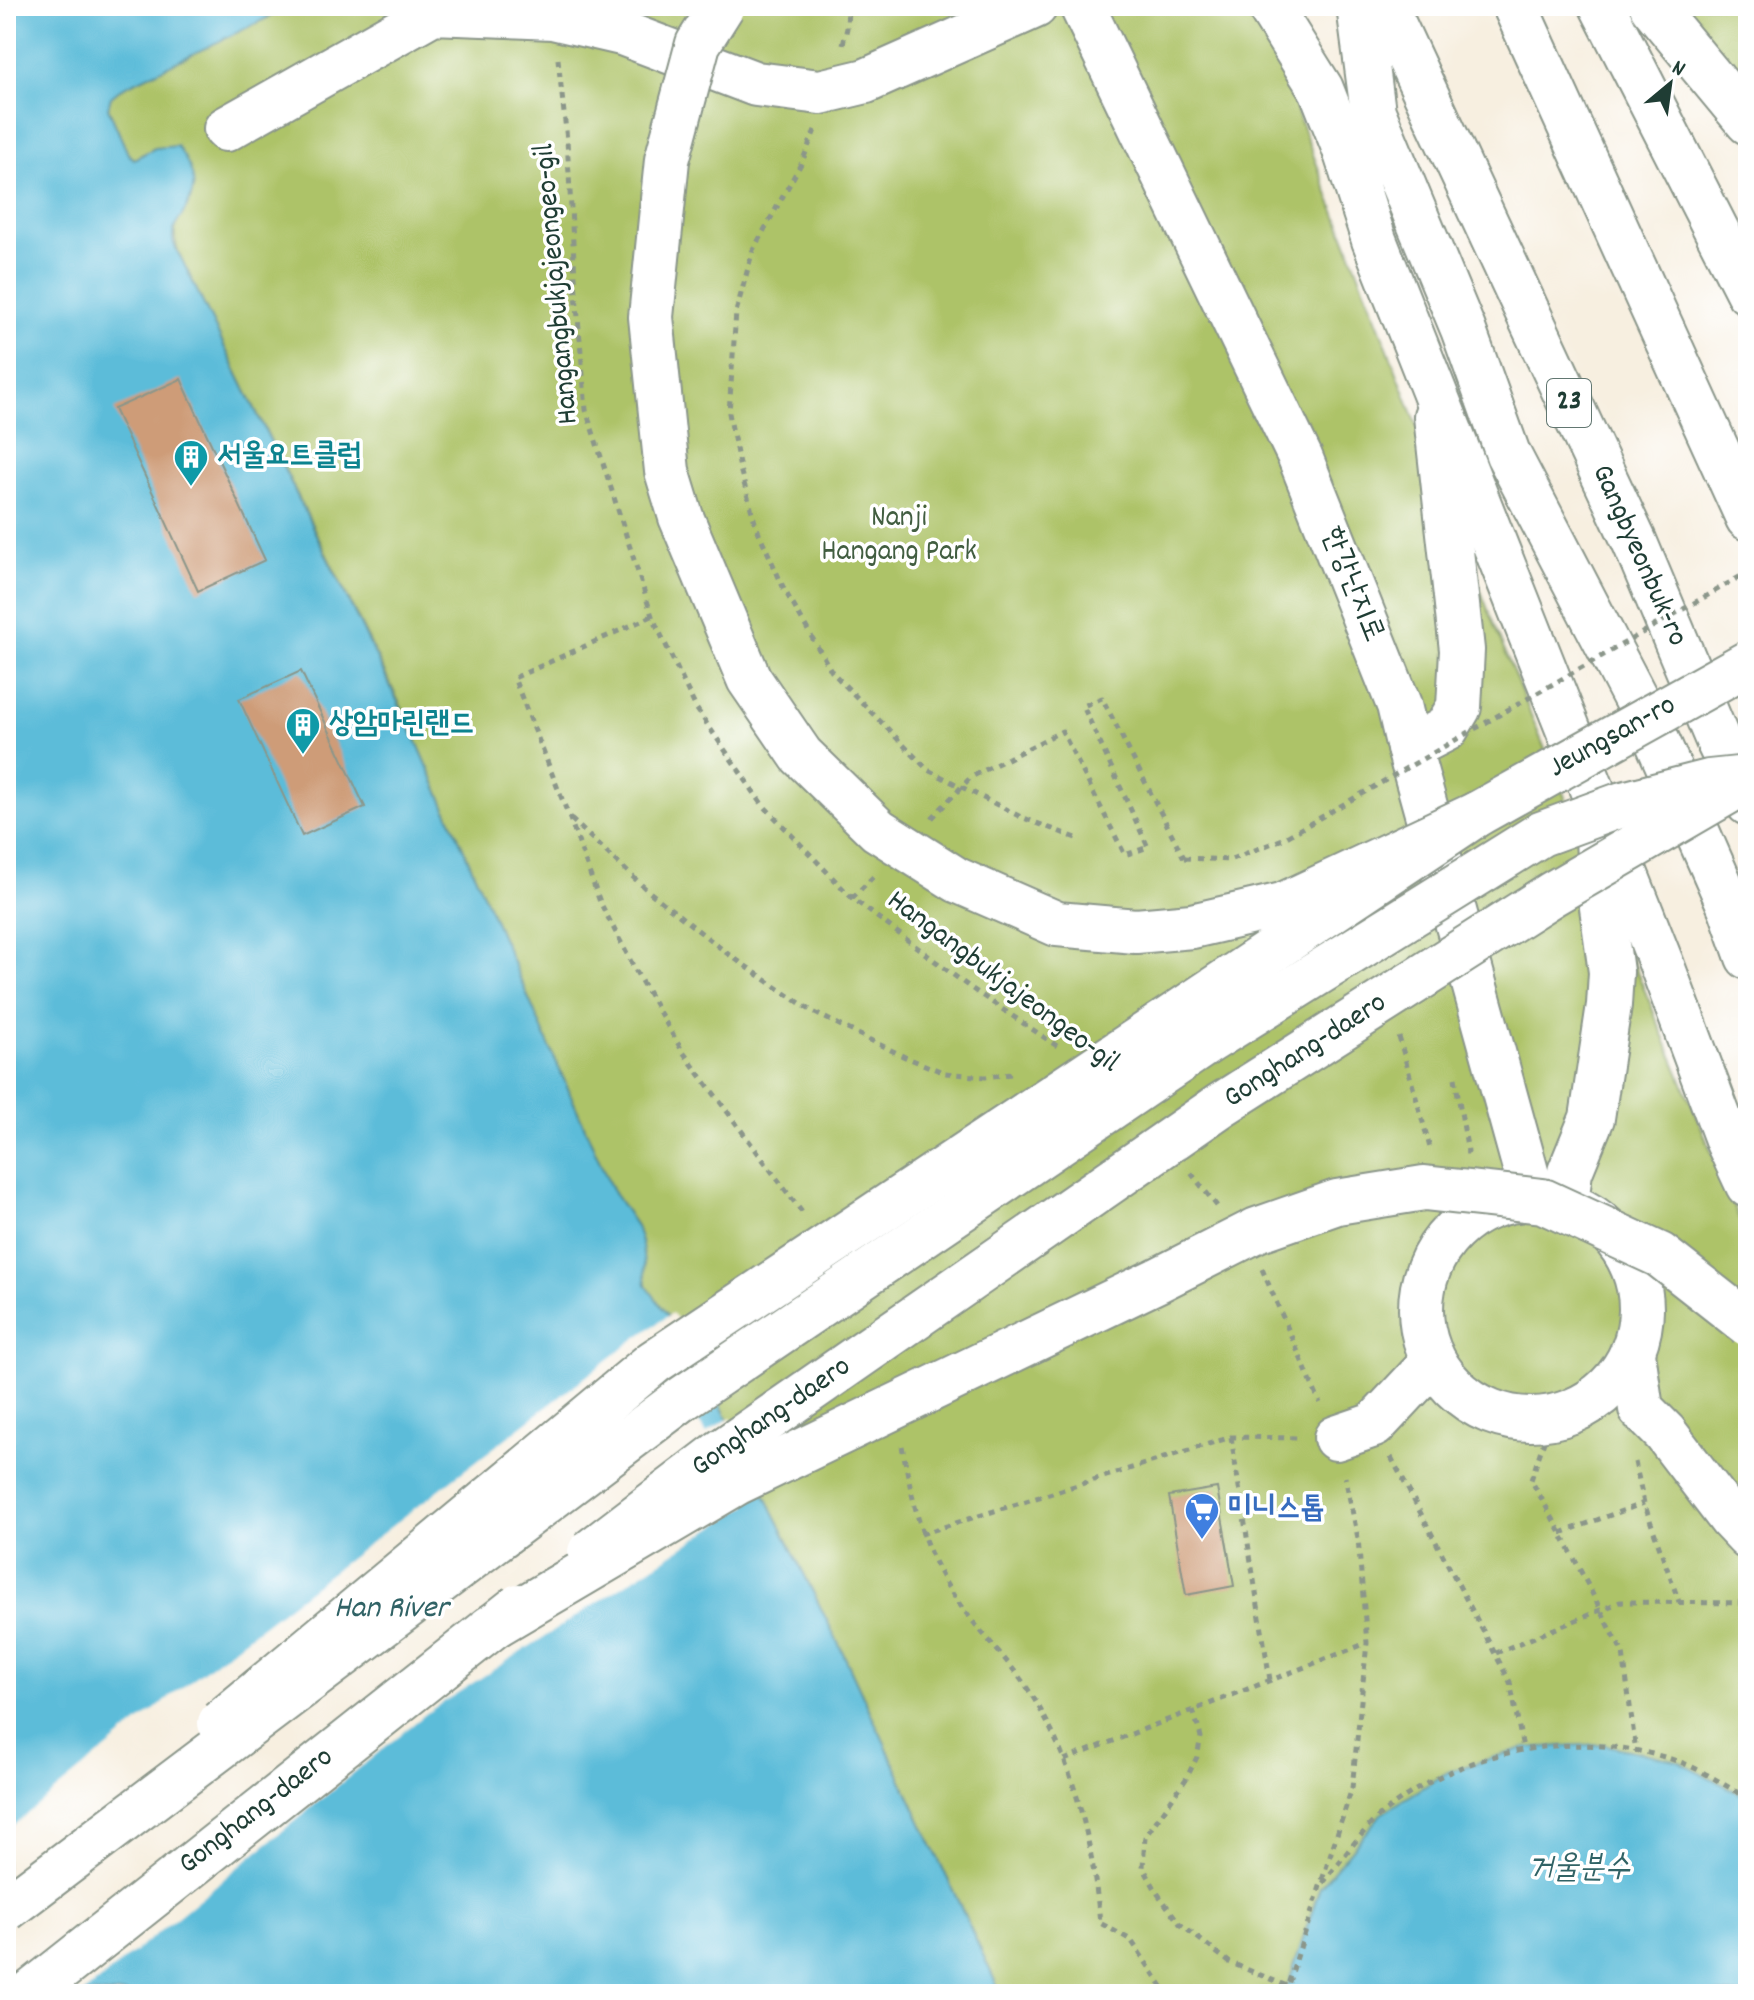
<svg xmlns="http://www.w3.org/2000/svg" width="1754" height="2000" font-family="Dekko,'Poor Story',sans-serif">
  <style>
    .green { fill: #adc368; stroke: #66804e; stroke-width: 2 }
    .water { fill: #5bbcd9; stroke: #3d7c86; stroke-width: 2 }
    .pier { fill: #f7efe0 }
    .building { fill: #ce9c78 }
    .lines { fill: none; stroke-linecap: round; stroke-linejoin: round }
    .minor-casing { stroke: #8b968a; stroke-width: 48 }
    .highway-casing { stroke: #8b968a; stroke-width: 48 }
    .path { stroke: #8b968a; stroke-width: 5; stroke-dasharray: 6 6; stroke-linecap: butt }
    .minor { stroke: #fff; stroke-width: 44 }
    .highway { stroke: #fff; stroke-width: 44 }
    .major-bridge-casing { stroke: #8b968a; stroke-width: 48; stroke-linecap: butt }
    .highway-bridge-casing { stroke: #8b968a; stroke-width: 48; stroke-linecap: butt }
    .path-bridge { stroke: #8b968a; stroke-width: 5; stroke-dasharray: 6 6; stroke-linecap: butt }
    .major-bridge { stroke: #fff; stroke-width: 44 }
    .highway-bridge { stroke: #fff; stroke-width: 44 }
    .labels { text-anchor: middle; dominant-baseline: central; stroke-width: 7; stroke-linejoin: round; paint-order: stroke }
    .shield { fill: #fff; stroke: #627771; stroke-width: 2 }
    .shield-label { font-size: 28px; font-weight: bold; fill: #1f3d34 }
    .street-label { font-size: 30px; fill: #1f3d34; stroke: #fff }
    .culture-label { font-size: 30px; font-weight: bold; fill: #0d838f; stroke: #fff; text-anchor: start }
    .park-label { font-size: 30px; fill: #425e41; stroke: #fff }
    .shop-label { font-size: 30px; font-weight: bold; fill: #366cbe; stroke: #fff; text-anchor: start }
    .water-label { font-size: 32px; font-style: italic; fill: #316366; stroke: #fff }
  </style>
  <rect width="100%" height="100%" fill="#fff"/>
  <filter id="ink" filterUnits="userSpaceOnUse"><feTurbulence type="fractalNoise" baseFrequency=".0125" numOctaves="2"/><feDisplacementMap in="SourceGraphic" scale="16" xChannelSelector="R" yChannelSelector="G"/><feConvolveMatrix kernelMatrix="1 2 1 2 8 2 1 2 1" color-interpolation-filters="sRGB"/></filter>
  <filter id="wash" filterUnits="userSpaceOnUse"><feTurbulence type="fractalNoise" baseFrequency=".006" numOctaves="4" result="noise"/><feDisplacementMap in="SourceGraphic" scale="32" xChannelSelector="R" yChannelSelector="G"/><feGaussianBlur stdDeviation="1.8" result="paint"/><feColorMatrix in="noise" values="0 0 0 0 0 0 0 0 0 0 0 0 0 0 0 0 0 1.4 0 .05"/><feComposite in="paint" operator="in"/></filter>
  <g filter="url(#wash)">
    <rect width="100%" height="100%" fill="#f7efe0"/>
    <g class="green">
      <path d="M292,6h964l241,627 251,607v754h-747l-158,-341 -147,-298 -50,-70 -10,-59 -24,-36 -207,-476 -224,-456c-15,-34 0,-40 13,-72l-39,-38 -21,11 -6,-5 -20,-47 3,-10 11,-9z"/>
      <path d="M1664,6h84v115z"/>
    </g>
    <g class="water">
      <path d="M6,6h286l-170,82 -11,9 -3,11 20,46 6,5 21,-11 22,-2c19,27 23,42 4,71 -6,7 -9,14 -8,23 1,6 5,13 8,18l233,477 198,455 24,36 6,19 4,40 50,70 147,298 158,341h-995z"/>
      <path d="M1602,1744l77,17 69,37v196h-463l35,-107 61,-73 67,-42 75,-24z"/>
    </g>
    <path class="pier" d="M672,1313l18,20 13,28 -9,55 13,17 24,-16 26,52 -21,14 12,22 -320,207 -345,282h-77v-163l170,-139 459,-353z"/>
    <g id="blocks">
      <g class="building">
        <path d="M181,379l84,181 -67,31 -84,-182z"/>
        <path d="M301,671l64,136 -63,29 -63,-137z"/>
        <path d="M1217,1488l17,98 -48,9 -17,-99z"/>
      </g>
    </g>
  </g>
  <g filter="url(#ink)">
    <use href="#blocks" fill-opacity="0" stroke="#8b968a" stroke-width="2"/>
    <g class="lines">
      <g class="minor-casing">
        <g id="minor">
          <path d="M1082,6l218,451 99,248 10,43 124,449"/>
          <path d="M226,129l207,-117 120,5 69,16 134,51 64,8 46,-11 169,-75"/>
          <path d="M1409,748l37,-19 13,-22 3,-57 -26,-234"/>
          <circle cx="1531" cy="1309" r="110"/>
          <path d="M1566,1203l4,-31 22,-54 17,-113 2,-33 -11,-79 -2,-59"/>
          <path d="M1633,1353l8,56 24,24 65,85 18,19"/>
          <path d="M1336,1438l38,-13 58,-62"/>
        </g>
      </g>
      <g class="highway-casing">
        <g id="highway">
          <path d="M1269,6l52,83 24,61 14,27"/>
          <path d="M1359,6l14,106 90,217 45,125 148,284 75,171 17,48"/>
          <path d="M1385,6l250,537 84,200 29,60"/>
          <path d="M1515,6l233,512"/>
          <path d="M1602,6l146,286"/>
          <path d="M1652,6l96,116"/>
          <path d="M1345,150l29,90 287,723 67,179 20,43"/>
        </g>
      </g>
      <g class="path">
        <path d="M843,44l4,-16 1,-22"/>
        <path d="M558,59l9,81 9,154 10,116 66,206 44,92 66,96 90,94 116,88 89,60"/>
        <path d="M815,130l-13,32 -49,88 -17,62 -7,101 11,56 16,57 28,63 48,83 96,98 93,47 55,21"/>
        <path d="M652,616l-138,62 56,141 30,83 40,77 43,73 121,163"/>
        <path d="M932,818l39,-41 91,-46 63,124 23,-8 -65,-141 19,-8 82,160"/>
        <path d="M571,819l76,71 81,64 85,58 92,45 40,16 40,4 26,-3"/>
        <path d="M852,898l22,-22"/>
        <path d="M1399,1037l32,114"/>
        <path d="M1455,1078l13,74h-4"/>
        <path d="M1191,1173l26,33"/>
        <path d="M1262,1269l58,134"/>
        <path d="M1552,1417l-21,63 30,53 62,120 13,99"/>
        <path d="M1231,1437l39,243"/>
        <path d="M902,1446c11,54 18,97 48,144 25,40 62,71 86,112 40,68 57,143 64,221l31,17 36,54"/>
        <path d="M1391,1457l119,225 13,66"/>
        <path d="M1635,1462l9,41 35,99"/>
        <path d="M1561,1533l83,-30"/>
        <path d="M921,1534l310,-97 68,1"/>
        <path d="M1496,1653l124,-51 128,1"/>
        <path d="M1193,1710l8,27 -4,20 -11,22 -41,58 -2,30 15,27 22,30 49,38 58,24"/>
        <path d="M1064,1760l303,-117"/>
        <path d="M1323,1883c17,-21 40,-54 60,-70 81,-66 195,-85 294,-52 25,8 48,25 71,37"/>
        <path d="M1271,1994l16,-8"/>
        <path d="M1285,1994l67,-206 15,-145 -9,-105 -13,-61"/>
      </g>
      <use href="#minor" class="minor"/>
      <use href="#highway" class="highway"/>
      <g class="major-bridge-casing">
        <g id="major-bridge">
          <path d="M590,1552l131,-100 500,-347 331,-211 196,-114"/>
          <path d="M220,1723l434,-361 823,-548 271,-151"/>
          <path d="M29,1994l490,-388"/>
        </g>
      </g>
      <g class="highway-bridge-casing">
        <g id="highway-bridge">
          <path d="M722,6l-24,38 -31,116 -16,157 16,154 14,46 68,162 52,76 77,75 79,50 100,44 79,7 56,-5 91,-21 194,-91"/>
          <path d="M490,1628l246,-145 422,-203 99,-50 80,-28 87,-14 119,13 117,54 88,69"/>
          <path d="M6,1909l676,-510 527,-358 332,-207 82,-30 86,-22 39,-4"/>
        </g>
      </g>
      <path class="path-bridge" d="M1184,858l45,2 54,-21 465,-267"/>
      <use href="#major-bridge" class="major-bridge"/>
      <use href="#highway-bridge" class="highway-bridge"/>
    </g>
  </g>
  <defs>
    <g id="building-pin" transform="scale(1.8)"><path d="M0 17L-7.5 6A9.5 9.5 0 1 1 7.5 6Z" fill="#0f9aa8" stroke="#fff"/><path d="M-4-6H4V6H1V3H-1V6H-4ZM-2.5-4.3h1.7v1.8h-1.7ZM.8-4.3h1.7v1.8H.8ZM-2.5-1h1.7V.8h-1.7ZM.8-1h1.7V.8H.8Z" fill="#fff"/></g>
    <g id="supermarket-pin" transform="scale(1.8)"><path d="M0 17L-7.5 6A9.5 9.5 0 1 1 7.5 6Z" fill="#3f7fe0" stroke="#fff"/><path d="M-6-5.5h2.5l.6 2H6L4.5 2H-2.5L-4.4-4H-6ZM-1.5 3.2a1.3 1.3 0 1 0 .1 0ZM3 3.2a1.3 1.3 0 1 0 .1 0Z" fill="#fff"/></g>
  </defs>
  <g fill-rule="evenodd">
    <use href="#building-pin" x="191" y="457"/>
    <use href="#building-pin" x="303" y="725"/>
    <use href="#supermarket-pin" x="1202" y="1510"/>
  </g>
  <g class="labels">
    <rect class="shield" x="1547" y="379" width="44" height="48" rx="6"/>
    <g class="shield-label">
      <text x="1569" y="403">23</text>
    </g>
    <g class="street-label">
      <text transform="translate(558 284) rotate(-95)">Hangangbukjajeongeo-gil</text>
      <text transform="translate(1638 556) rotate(66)">Gangbyeonbuk-ro</text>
      <text transform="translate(1351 585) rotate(68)">한강난지로</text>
      <text transform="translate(1613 738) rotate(-29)">Jeungsan-ro</text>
      <text transform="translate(1002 983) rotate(37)">Hangangbukjajeongeo-gil</text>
      <text transform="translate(1306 1052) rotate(-33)">Gonghang-daero</text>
      <text transform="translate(772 1418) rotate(-35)">Gonghang-daero</text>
      <text transform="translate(257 1812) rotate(-38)">Gonghang-daero</text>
    </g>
    <g class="culture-label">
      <text x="217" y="457">서울요트클럽</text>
      <text x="329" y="725">상암마린랜드</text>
    </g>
    <g class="park-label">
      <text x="899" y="519">Nanji<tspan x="899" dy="34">Hangang Park</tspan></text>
    </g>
    <g class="shop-label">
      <text x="1228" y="1510">미니스톱</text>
    </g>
    <g class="water-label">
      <text x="391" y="1610">Han River</text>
      <text x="1579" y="1870">거울분수</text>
    </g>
  </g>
  <rect width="1754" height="2000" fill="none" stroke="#fff" stroke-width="32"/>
  <g transform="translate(1670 84) rotate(29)" stroke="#ffffff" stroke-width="6" paint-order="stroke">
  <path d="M0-6L14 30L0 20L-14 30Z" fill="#1f3d34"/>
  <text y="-12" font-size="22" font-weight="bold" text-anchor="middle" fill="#1f3d34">N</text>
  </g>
</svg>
